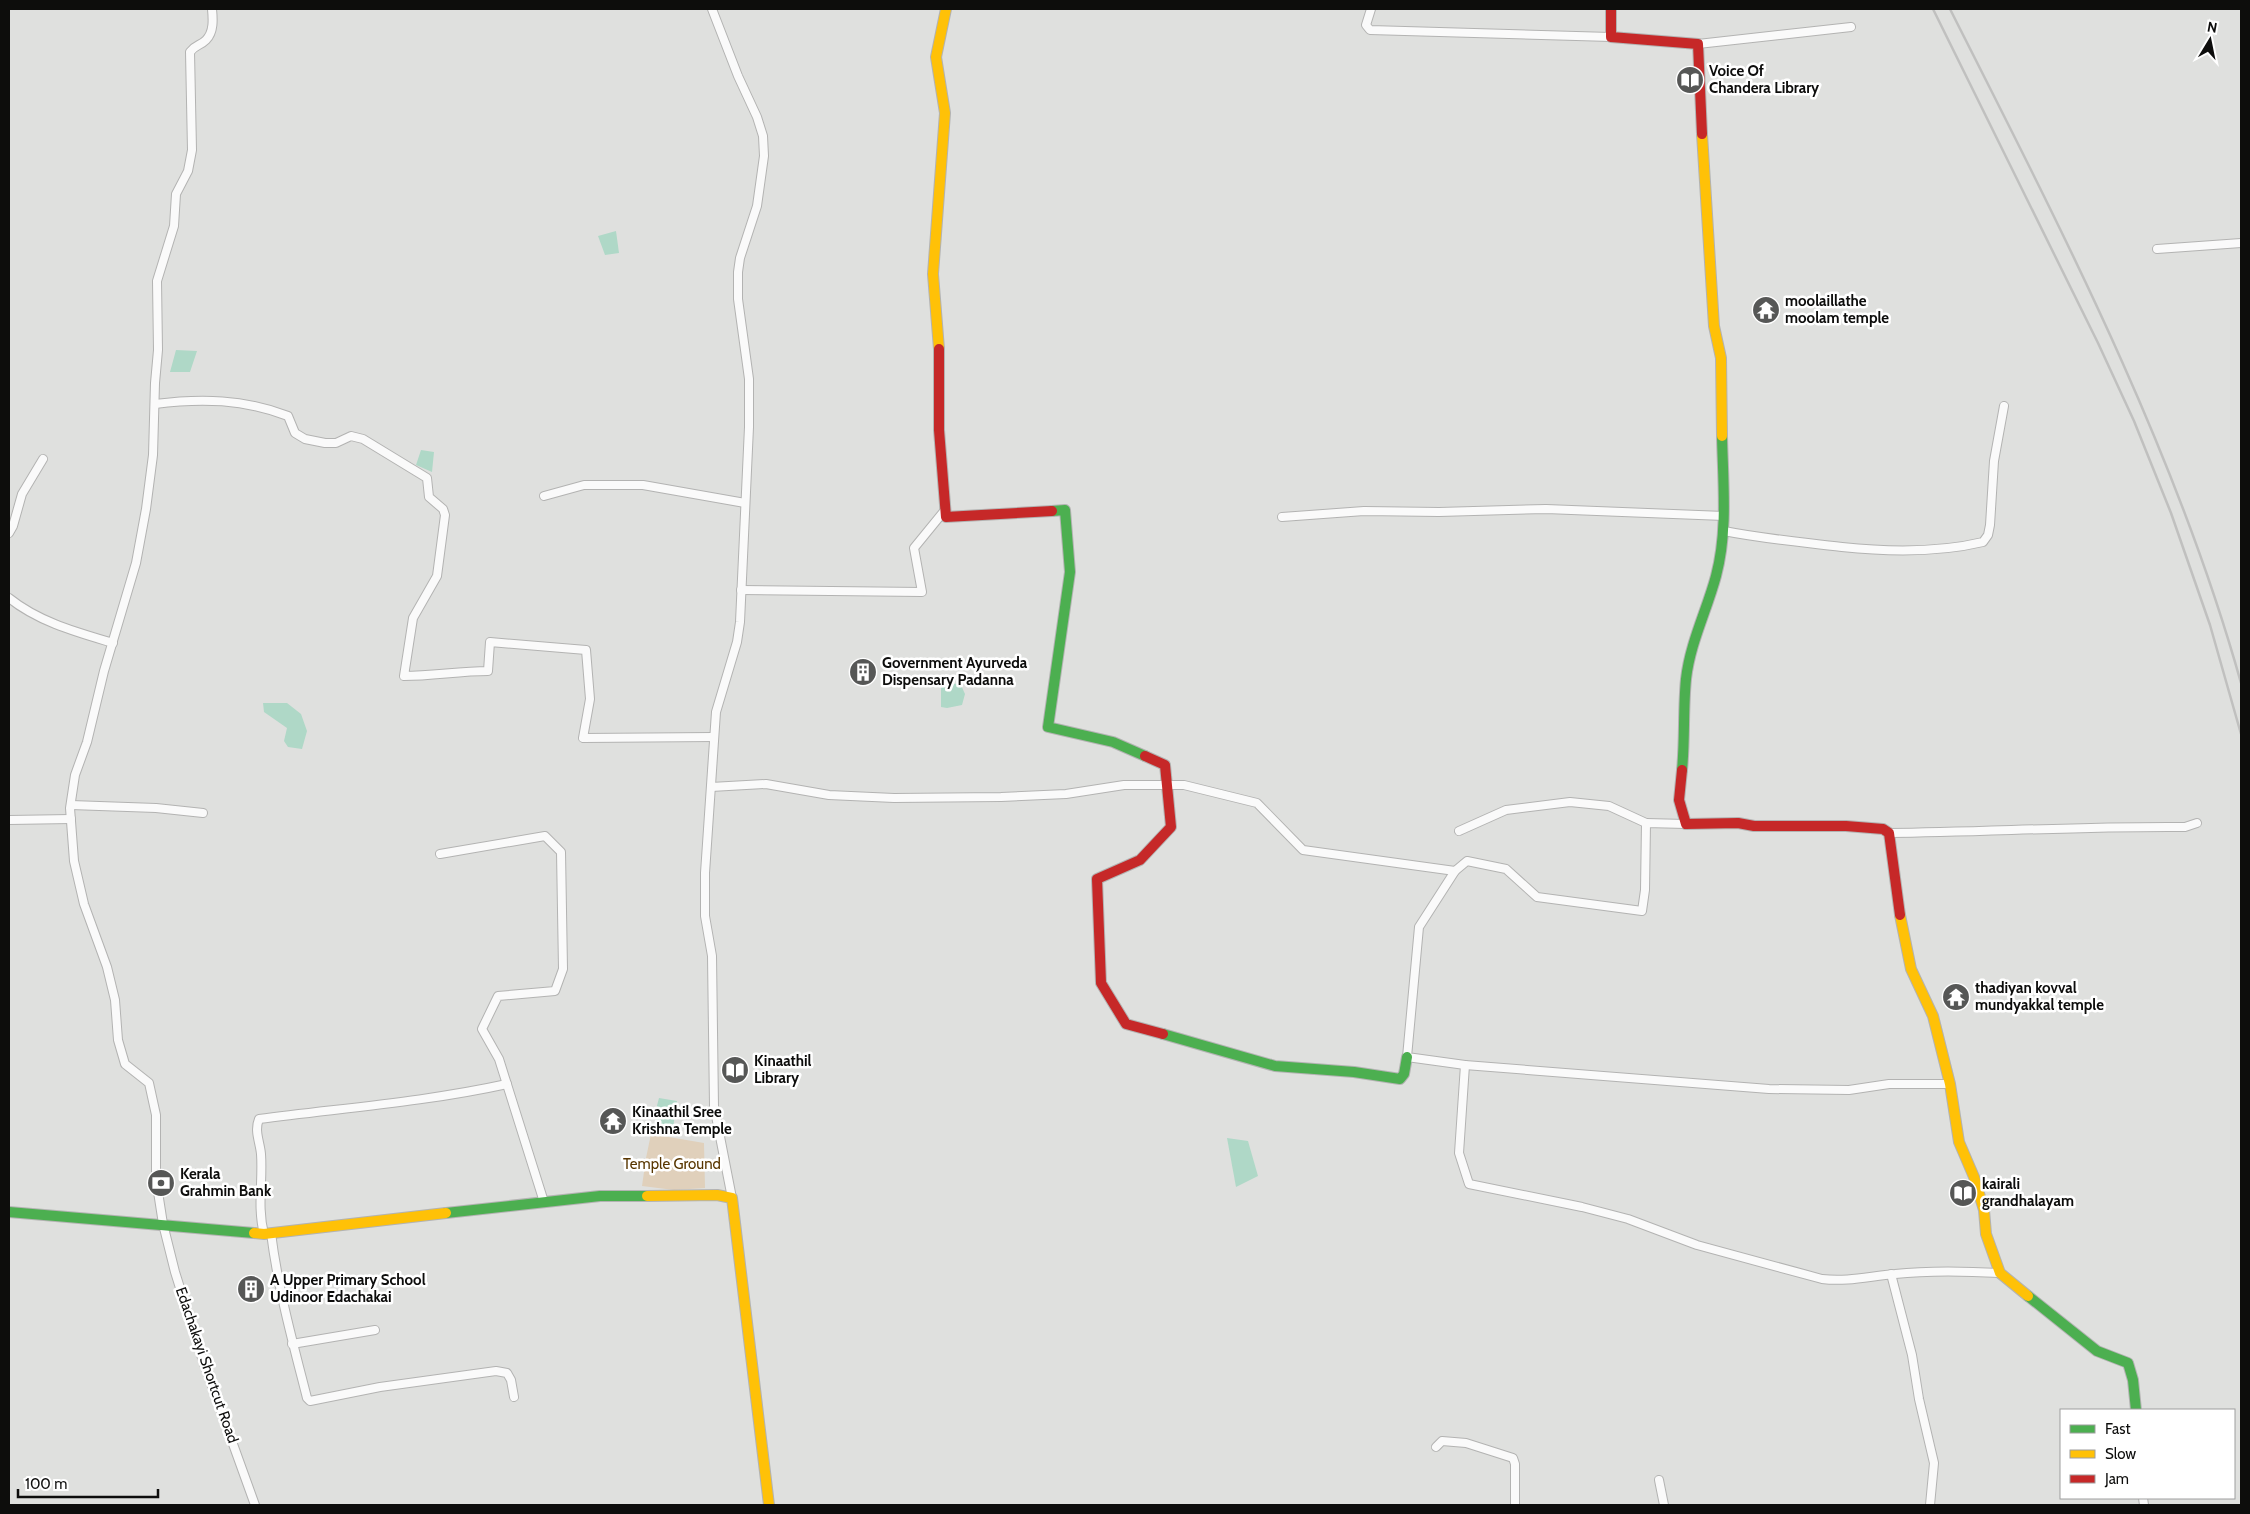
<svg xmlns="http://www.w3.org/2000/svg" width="2250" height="1514" font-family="Cabin,sans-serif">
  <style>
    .green { fill: #e0d0bb }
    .water { fill: #afd8c7 }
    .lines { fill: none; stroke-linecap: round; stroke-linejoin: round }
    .street-casing { stroke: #b3b3b2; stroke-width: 10 }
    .fast-casing { stroke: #b3b3b2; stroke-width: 12 }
    .slow-casing { stroke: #b3b3b2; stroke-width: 12 }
    .jam-casing { stroke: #b3b3b2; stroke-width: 12 }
    .street { stroke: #fafafa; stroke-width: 8 }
    .fast { stroke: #4caf50; stroke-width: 10 }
    .slow { stroke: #ffc107; stroke-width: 10 }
    .jam { stroke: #c62828; stroke-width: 10 }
    .rail { stroke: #c0c0bf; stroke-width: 2.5 }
    .labels { text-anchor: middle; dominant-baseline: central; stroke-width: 5; stroke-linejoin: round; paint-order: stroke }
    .poi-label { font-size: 15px; font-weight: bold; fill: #0d0d0c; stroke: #fff; text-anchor: start }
    .park-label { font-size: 15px; fill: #583601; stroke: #fff }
    .street-label { font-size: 15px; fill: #0d0d0c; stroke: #fff }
  </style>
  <rect width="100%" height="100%" fill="#dfe0de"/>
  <path class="green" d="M651,1134l53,9 1,45 -31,2 -32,-4 4,-28z"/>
  <g class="water">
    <path d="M616,231l3,22 -14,2 -7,-19z"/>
    <path d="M176,350l21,1 -7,21h-20z"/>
    <path d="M421,450l13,2 -2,20 -16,-7z"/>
    <path d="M960,683l5,11 -3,11 -15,3 -6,-1v-21z"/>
    <path d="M263,703h24l14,11 6,17 -5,18 -14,-2 -4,-6 3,-13 -23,-16z"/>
    <path d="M659,1098l18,3 -4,27 -18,-3 1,-7 -2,-1z"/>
    <path d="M1227,1138l21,3 10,35 -22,11z"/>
  </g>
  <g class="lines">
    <g class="street-casing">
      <g id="street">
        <path d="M212,9c1,10 2,23 -6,31 -6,6 -10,4 -16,12l2,98 -4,21 -12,23 -2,32 -17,55 1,69 -3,33 -2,72 -7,54 -10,54 -32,108 -17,71 -12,33 -5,33 4,53 10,43 23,63 8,33 3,40 7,24 24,19 7,32v64l7,45 12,48 28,89 52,144"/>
        <path d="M712,9l26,67 19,41 6,19 1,20 -7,50 -17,52 -2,14v27l11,80v48l-9,195 -3,20 -21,70 -11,161v43l7,40 2,150 18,92"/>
        <path d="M1371,9l-5,16 4,5 241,7"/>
        <path d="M1698,44l153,-17"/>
        <path d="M2157,249l84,-6"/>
        <path d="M155,404c46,-6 89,-5 133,12l7,17 10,6 20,4h11l15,-7 12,3 64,39 2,19 14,12 2,6 -8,61 -24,42 -9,58c29,0 55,-5 84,-5l2,-29 96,8 4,49 -7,39 131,-1"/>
        <path d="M544,496l40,-11h59l102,18"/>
        <path d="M1282,517l82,-6 75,1 107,-3 178,7"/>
        <path d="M1724,531c40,8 78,11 118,16 47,5 95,6 141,-5l5,-7 2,-10 4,-64 10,-55"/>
        <path d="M9,533l4,-7 9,-32 21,-35"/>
        <path d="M741,590l181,2 -8,-44 31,-38"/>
        <path d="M9,598c30,24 67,34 104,45"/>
        <path d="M711,787l55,-3 63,11 65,3 107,-1 65,-3 58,-9h60l73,18 46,47 152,21"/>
        <path d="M71,805l85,3 47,5"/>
        <path d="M9,820l62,-1"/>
        <path d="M1686,824l-40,-1 -1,67 -3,21 -105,-14 -31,-28 -39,-8 -12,10 -36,56 -12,130 58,8 -6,88 10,31 113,23 46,12 69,26 125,34c26,3 48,-3 73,-5 35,-4 70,-3 105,-1"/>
        <path d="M1459,831l47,-21 64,-8 39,4 37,17"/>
        <path d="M1889,833c98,-1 197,-7 296,-6l12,-4"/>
        <path d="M440,854l105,-18 16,16 2,117 -8,22 -57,5 -16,33 17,30 45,143"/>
        <path d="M1465,1065l304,24 80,1 40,-6h61"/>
        <path d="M271,1233c7,56 22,110 36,165l3,3 70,-14 116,-16 11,2 4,7 3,17"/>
        <path d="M264,1234c-7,-27 -1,-53 -3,-80 -1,-12 -7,-23 -2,-35 83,-11 166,-17 248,-35"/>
        <path d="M1891,1274l21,81 7,44 15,64 -4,42"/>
        <path d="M292,1344l83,-14"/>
        <path d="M1436,1447l6,-6 24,2 47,15 2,6v41"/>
        <path d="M1659,1480l5,25"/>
        <path d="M2143,1498l1,7"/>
      </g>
    </g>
    <g class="fast-casing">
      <g id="fast">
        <path d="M1052,511l13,-1 5,62 -22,155 65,15 32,14"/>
        <path d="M1682,770c3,-30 1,-61 4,-91 4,-36 21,-69 30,-103 12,-45 7,-93 6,-140"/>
        <path d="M1163,1034l112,32 79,6 46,7 4,-5 3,-17"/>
        <path d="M9,1212l245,21"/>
        <path d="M446,1213l154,-17h47"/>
        <path d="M2028,1296l69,55 31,12 5,17 3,30"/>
      </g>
    </g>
    <g class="slow-casing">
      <g id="slow">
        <path d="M1702,134l12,192 7,32 1,78"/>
        <path d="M939,349l-6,-75 12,-161 -9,-56 10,-48"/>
        <path d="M1900,915l11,54 22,47 17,68 9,58 15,35 10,33 2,24 14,39 28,23"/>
        <path d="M647,1196l70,-1 15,3 37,307"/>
        <path d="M254,1233l10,1 182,-21"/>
      </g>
    </g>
    <g class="jam-casing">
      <g id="jam">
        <path d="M1611,9v28l87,7 4,90"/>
        <path d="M939,349v81l7,87 106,-6"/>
        <path d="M1145,756l20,9 6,62 -31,33 -43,19 4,104 25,41 37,10"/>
        <path d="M1682,770l-3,30 7,24 52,-1 16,3h92l37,3 6,4 11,82"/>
      </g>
    </g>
    <use href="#street" class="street"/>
    <use href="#fast" class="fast"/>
    <use href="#slow" class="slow"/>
    <use href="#jam" class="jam"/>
    <g class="rail">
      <path d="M1933,9l165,334 36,78 37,92 39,112 31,109"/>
      <path d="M1950,9c110,218 225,438 291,674"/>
    </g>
  </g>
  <defs>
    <g id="library-disc" transform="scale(1.4375)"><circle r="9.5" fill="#565756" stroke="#fff"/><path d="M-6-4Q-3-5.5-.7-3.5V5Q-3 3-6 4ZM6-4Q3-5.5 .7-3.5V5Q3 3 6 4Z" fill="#fff"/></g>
    <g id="temple-disc" transform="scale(1.4375)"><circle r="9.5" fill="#565756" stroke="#fff"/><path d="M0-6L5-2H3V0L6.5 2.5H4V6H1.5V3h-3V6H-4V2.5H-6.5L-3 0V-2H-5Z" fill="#fff"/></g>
    <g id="building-disc" transform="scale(1.4375)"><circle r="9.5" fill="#565756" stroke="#fff"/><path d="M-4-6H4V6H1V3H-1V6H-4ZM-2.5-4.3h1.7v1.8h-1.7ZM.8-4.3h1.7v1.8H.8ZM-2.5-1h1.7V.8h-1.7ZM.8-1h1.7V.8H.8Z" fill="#fff"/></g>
    <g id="bank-disc" transform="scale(1.4375)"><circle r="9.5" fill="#565756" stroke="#fff"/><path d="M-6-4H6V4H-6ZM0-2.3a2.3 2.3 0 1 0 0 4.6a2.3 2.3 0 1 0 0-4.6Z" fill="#fff"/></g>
  </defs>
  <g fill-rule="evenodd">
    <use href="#library-disc" x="1690" y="80"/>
    <use href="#temple-disc" x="1766" y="310"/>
    <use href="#building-disc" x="863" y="672"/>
    <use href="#temple-disc" x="1956" y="997"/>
    <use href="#library-disc" x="735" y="1070"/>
    <use href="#temple-disc" x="613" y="1121"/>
    <use href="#bank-disc" x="161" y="1183"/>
    <use href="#library-disc" x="1963" y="1193"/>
    <use href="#building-disc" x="251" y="1289"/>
  </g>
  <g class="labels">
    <g class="poi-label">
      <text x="1709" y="71">Voice Of<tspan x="1709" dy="17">Chandera Library</tspan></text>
      <text x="1785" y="301">moolaillathe<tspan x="1785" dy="17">moolam temple</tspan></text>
      <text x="882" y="663">Government Ayurveda<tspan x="882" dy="17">Dispensary Padanna</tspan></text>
      <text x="1975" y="988">thadiyan kovval<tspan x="1975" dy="17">mundyakkal temple</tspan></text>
      <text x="754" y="1061">Kinaathil<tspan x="754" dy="17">Library</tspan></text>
      <text x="632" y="1112">Kinaathil Sree<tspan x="632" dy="17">Krishna Temple</tspan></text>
      <text x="180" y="1174">Kerala<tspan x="180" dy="17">Grahmin Bank</tspan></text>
      <text x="1982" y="1184">kairali<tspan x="1982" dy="17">grandhalayam</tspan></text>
      <text x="270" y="1280">A Upper Primary School<tspan x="270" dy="17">Udinoor Edachakai</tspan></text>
    </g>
    <g class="park-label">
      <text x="672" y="1164">Temple Ground</text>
    </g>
    <g class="street-label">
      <text transform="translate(207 1365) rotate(71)">Edachakayi Shortcut Road</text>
    </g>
  </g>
  <rect width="2250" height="1514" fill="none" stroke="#0d0d0c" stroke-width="20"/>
  <rect x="2060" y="1409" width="175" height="90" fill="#ffffff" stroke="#9e9e9e"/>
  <rect x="2070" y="1425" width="25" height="8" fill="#4caf50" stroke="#9e9e9e"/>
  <text x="2105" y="1434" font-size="15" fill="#0d0d0c">Fast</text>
  <rect x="2070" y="1450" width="25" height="8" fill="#ffc107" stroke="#9e9e9e"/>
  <text x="2105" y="1459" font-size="15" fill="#0d0d0c">Slow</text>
  <rect x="2070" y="1475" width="25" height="8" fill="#c62828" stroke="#9e9e9e"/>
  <text x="2105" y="1484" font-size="15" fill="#0d0d0c">Jam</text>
  <g transform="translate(2210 40) rotate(10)" stroke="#ffffff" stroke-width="4" paint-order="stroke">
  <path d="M0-4L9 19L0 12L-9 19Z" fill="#0d0d0c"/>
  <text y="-8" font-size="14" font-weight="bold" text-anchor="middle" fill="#0d0d0c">N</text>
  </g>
  <path d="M18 1489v8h140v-8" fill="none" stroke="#0d0d0c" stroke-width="2.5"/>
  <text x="25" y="1489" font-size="15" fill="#0d0d0c" stroke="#ffffff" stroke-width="4" paint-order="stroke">100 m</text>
</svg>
